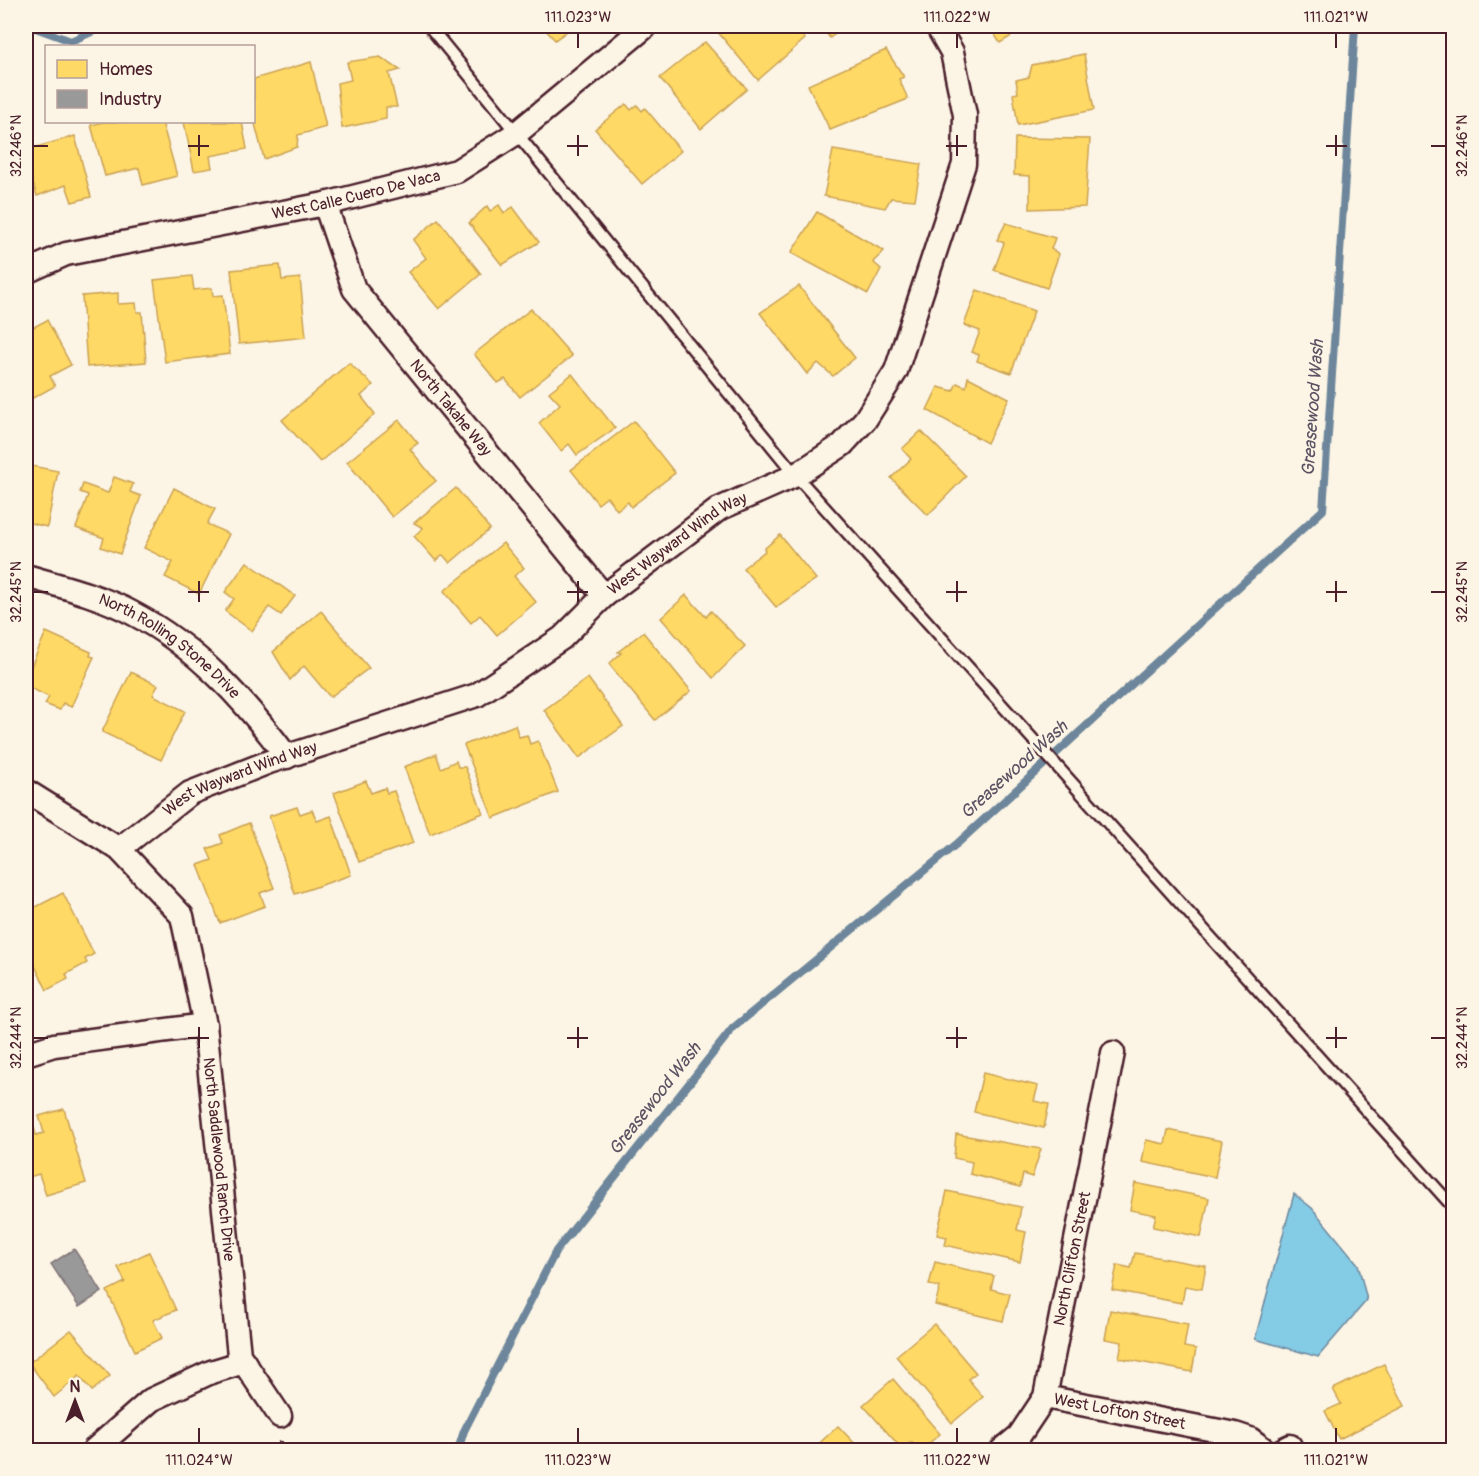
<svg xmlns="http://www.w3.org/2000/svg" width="1479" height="1476" font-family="Pangolin,sans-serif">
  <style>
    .water { fill: #84cbe5; stroke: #6d869b; stroke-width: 1.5 }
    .homes { fill: #ffd966; stroke: #c9a154; stroke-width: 1.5 }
    .industry { fill: #999; stroke: #817478; stroke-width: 1.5 }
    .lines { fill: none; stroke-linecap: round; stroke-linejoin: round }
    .stream { stroke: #6d869b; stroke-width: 8 }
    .service-casing { stroke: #4a1f2b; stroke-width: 15 }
    .minor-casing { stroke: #4a1f2b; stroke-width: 27 }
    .path { stroke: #4a1f2b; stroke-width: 4; stroke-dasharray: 4.5 4.5; stroke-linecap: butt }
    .service { stroke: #fcf5e5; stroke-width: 10 }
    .minor { stroke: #fcf5e5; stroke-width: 22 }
    .ticks { fill: none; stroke: #4a1f2b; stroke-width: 2 }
    .labels { text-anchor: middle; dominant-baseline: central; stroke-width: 6; stroke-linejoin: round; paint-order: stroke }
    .street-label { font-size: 16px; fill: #4a1f2b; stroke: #fcf5e5 }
    .water-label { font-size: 18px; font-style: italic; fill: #5b5363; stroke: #fcf5e5 }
    .neatline { fill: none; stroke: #4a1f2b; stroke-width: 2 }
    .ticks-label { font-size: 15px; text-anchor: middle; fill: #4a1f2b }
  </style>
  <rect width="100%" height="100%" fill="#fcf5e5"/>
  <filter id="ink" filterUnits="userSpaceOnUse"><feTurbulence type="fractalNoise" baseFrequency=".0167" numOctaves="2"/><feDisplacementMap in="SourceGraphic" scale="12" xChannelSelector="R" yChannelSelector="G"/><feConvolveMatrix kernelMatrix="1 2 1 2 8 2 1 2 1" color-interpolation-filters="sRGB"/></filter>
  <g filter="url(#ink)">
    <path class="water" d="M1294,1194l18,14 46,56 9,36 -49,57 -63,-18z"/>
    <g class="homes">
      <path d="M542,26h32l-19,14z"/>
      <path d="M723,26h71l11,13 -47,41 -41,-49z"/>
      <path d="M820,26h24l-14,12z"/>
      <path d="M989,26h39l-28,17z"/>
      <path d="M705,42l42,47 -46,40 -41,-51z"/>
      <path d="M886,50l18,27 -5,2 9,20 -78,31 -22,-45z"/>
      <path d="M1084,54l10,56 -76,15 -5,-31 5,-1 -2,-13 13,-3 3,-12z"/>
      <path d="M380,57l20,13 -11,3 8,34h-11v12l-44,9 -5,-45 14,-3 -4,-18z"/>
      <path d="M311,62l15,65 -28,8 -1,12 -33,12 -10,-39v-41z"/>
      <path d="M626,104l5,6 6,-5 5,6 3,-3 36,43 -39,33 -47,-55z"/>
      <path d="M104,122h58l15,54 -34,9 -4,-17 -34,8 -14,-51z"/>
      <path d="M184,122h58l5,27 -37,7 2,12 -18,3z"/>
      <path d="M75,136l16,61 -19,5 -6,-17 -29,11 -11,-35v-11z"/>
      <path d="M1015,138l75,1 -5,68 -55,2v-33l-16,-1z"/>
      <path d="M833,150l88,14 -6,36 -24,-2 -6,10 -61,-12z"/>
      <path d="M499,205l5,8 9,-6 26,35 -37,23 -33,-42 18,-17 3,5z"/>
      <path d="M817,212l67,39 -11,11 8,7 -13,25 -77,-41z"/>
      <path d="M438,219l43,55 -42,35 -31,-37 18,-14 -13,-18z"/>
      <path d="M1006,223l49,15 -4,11 8,5 -12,34 -53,-18 10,-27 -7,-3z"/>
      <path d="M280,265l2,15 18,-2 6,59 -67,7 -8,-74z"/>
      <path d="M192,276l2,14 18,-2 1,8 10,-1 7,59 -65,8 -11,-82z"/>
      <path d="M799,286l56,72 -22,18 -15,-13 -11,11 -47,-61z"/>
      <path d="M977,290l57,21 -23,62 -34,-12 2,-6 -7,-3 8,-21 -16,-6z"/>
      <path d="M118,293v11l18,-1 1,9h5l4,50 -59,5 -5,-71z"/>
      <path d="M531,309l41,47 -52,41 -15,-18 -7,4 -24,-29z"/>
      <path d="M47,320l24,45 -21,11 5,10 -22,12 -5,-9 -2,1v-59z"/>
      <path d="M349,363l24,22 -12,11 14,18 -55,48 -38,-42z"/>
      <path d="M572,374l43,54 -38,27 -8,-11 -8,7 -22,-28 21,-19 -11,-12z"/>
      <path d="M968,377l41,21 -22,45 -60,-33 11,-23 15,4 4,-8 9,4z"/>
      <path d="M399,420l19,23 -8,6 26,32 -44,36 -45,-55z"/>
      <path d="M634,421l41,52 -44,34 -3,-5 -11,8 -10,-13 -9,7 -27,-34z"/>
      <path d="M921,431l45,45 -38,39 -37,-37 20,-19 -9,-10z"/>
      <path d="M26,465l32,6 -11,56 -21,-5z"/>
      <path d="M114,477l19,7 -3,8 11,4 -21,58 -19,-7 3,-9 -28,-10 12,-33 -8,-3 3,-8 25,9z"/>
      <path d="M174,488l41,21 -8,15 22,10 -30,60 -34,-17 8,-15 -29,-14z"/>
      <path d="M456,488l34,41 -40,34 -7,-8 -7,6 -22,-25 9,-8 -9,-5z"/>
      <path d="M780,535l36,44 -40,28 -33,-39 22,-17 -1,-2z"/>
      <path d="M503,543l21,25 -10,8 22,26 -39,33 -17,-20 -9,8 -27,-32z"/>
      <path d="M247,562l48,34 -14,19 -12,-8 -17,24 -27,-20 9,-12 -9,-7z"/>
      <path d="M686,595l20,22 5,-6 34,35 -32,32 -52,-60z"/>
      <path d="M321,611l48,57 -39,29 -26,-31 -14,14 -17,-28z"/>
      <path d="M46,632l45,20 -1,4 4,1 -23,50 -8,-4 -3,7 -15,-6 4,-7 -23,-11v-8z"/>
      <path d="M643,632l48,59 -36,29 -46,-56 12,-11 -3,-1z"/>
      <path d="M131,672l27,13 -5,10 32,16 -24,49 -59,-28z"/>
      <path d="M588,678l35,48 -44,32 -35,-48z"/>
      <path d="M515,725l4,12 8,-2 3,9 8,-3 20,51 -65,26 -29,-73z"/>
      <path d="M436,754l5,14 15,-7 2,6h7l18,46 -53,21 -26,-67z"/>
      <path d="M366,781l5,12 14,-5 2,5 7,-2 19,52 -54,19 -25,-69z"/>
      <path d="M297,807l3,7 12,-4 5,11 14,-5 20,59 -56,19 -26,-78z"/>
      <path d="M249,823l25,65 -14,5 5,13 -45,17 -22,-58 14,-5 -5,-11 16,-6 -3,-8z"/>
      <path d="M63,893l31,61 -9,5 2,4 -21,11 2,5 -21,11 -21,-42v-36z"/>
      <path d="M983,1073l55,13 -4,15 15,3 -5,24 -70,-16z"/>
      <path d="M64,1109l22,74 -40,12 -7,-21 -13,4v-52l7,-2 3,11 8,-2 -5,-17z"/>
      <path d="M1168,1130l54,11 -7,36 -73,-15 4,-22 19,4z"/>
      <path d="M956,1134l85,15 -9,28 -9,-3 -3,13 -50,-13 2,-12 -18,-4z"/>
      <path d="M1135,1183l74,15 -8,39 -48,-10 3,-12 -26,-5z"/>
      <path d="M947,1191l74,16 -4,23 9,2 -6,30 -75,-17 2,-8 -10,-2z"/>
      <path d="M149,1252l27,58 -23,10 9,18 -27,13 -28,-60 18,-9 -7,-15z"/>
      <path d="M1135,1253l71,13 -4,23 -17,-3 -3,17 -70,-13 5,-25 14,3z"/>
      <path d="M935,1262l59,14 -3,13 19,5 -7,27 -68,-16 5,-18 -11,-2z"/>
      <path d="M1110,1310l78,14 -4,23 12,2 -4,23 -73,-14 3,-16 -17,-3z"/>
      <path d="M934,1324l42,49 -8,6 15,18 -31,26 -56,-67z"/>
      <path d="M71,1330l39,46 -18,15 -13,-15 -25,21 -25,-34z"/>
      <path d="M1384,1364l21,42 -66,33 -14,-28 16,-7 -8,-15z"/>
      <path d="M893,1379l47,55 -19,16 -10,-8 -9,7 -39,-44z"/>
      <path d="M838,1426l23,24h-49z"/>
    </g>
    <path class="industry" d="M74,1249l28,43 -23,15 -28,-43z"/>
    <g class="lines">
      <g class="stream">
        <path d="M30,26l41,15 34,-15"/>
        <path d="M458,1450l6,-19 92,-180 177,-223 226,-186 364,-332 32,-484"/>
      </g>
      <g class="service-casing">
        <path id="service" d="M429,26l369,452 656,730"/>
      </g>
      <g class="minor-casing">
        <g id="minor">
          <path id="s1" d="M325,204l29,85 250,307"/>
          <path id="s2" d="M26,272l40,-18 259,-50 132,-33 61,-39 128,-106"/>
          <path id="s3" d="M26,576c35,10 75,20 108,38 63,33 111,87 153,143"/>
          <path id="s4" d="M26,791l93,58 63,67 23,109 34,330 41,61"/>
          <path id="s5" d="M119,849l71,-56 79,-31 208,-67 85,-57 42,-42 115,-87 77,-34 46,-30 23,-25 31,-49 68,-207 1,-49 -13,-63 -15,-26"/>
          <path d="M26,1054l28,-9 151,-20"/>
          <path id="s6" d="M1045,1397l190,37 15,5 15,11"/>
          <path d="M94,1450l57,-50 60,-28 33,-10"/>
          <path id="s7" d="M1002,1450l17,-14 26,-39 68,-344"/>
          <path d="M1282,1450l8,-4"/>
        </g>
      </g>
      <path class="path" d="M280,1441v9"/>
      <use href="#service" class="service"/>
      <use href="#minor" class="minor"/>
    </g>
  </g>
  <path class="ticks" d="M578,33v15M957,33v15M1336,33v15M199,135v21M578,135v21M957,135v21M1336,135v21M33,146h15M188,146h21M567,146h21M946,146h21M1326,146h21M1431,146h15M199,581v21M578,581v21M957,581v21M1336,581v21M33,592h15M188,592h21M567,592h21M946,592h21M1326,592h21M1431,592h15M199,1027v21M578,1027v21M957,1027v21M1336,1027v21M33,1038h15M188,1038h21M567,1038h21M946,1038h21M1326,1038h21M1431,1038h15M199,1428v15M578,1428v15M957,1428v15M1336,1428v15"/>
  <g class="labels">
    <g class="street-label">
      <text stroke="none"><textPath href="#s2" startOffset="340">West Calle Cuero De Vaca</textPath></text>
      <text stroke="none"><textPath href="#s1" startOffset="243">North Takahe Way</textPath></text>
      <text stroke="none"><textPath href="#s5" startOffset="646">West Wayward Wind Way</textPath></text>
      <text stroke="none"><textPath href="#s3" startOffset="162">North Rolling Stone Drive</textPath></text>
      <text stroke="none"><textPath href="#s5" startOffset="142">West Wayward Wind Way</textPath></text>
      <text stroke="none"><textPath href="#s4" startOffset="448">North Saddlewood Ranch Drive</textPath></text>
      <text stroke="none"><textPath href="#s7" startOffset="210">North Clifton Street</textPath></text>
      <text stroke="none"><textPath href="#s6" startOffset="76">West Lofton Street</textPath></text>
    </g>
    <g class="water-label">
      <text transform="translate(1313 408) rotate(-86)">Greasewood Wash</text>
      <text transform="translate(1014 770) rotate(-42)">Greasewood Wash</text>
      <text transform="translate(655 1099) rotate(-52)">Greasewood Wash</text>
    </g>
  </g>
  <rect width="1479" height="1476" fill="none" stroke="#fcf5e5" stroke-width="66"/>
  <rect x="45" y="45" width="210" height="78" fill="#fcf5e5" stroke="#b59f9b" stroke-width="1.5"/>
  <rect x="57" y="60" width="30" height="18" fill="#ffd966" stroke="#b59f9b" stroke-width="1.5"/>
  <text x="99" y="75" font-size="18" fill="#4a1f2b">Homes</text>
  <rect x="57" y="90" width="30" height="18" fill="#999999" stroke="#b59f9b" stroke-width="1.5"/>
  <text x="99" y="105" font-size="18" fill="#4a1f2b">Industry</text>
  <g transform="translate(75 1401)" stroke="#fcf5e5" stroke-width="4.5" paint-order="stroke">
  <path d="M0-4.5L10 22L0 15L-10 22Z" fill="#4a1f2b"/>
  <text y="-9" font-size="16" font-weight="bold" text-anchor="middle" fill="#4a1f2b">N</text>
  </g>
  <rect x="33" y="33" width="1413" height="1410" class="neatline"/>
  <g class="ticks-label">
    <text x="578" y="22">111.023°W</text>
    <text x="957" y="22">111.022°W</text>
    <text x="1336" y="22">111.021°W</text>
    <text transform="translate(16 146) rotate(-90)" y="5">32.246°N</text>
    <text transform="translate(1462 146) rotate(-90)" y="5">32.246°N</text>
    <text transform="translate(16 592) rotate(-90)" y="5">32.245°N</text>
    <text transform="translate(1462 592) rotate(-90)" y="5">32.245°N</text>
    <text transform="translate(16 1038) rotate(-90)" y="5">32.244°N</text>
    <text transform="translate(1462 1038) rotate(-90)" y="5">32.244°N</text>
    <text x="199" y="1465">111.024°W</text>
    <text x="578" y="1465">111.023°W</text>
    <text x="957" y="1465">111.022°W</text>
    <text x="1336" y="1465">111.021°W</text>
  </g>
</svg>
